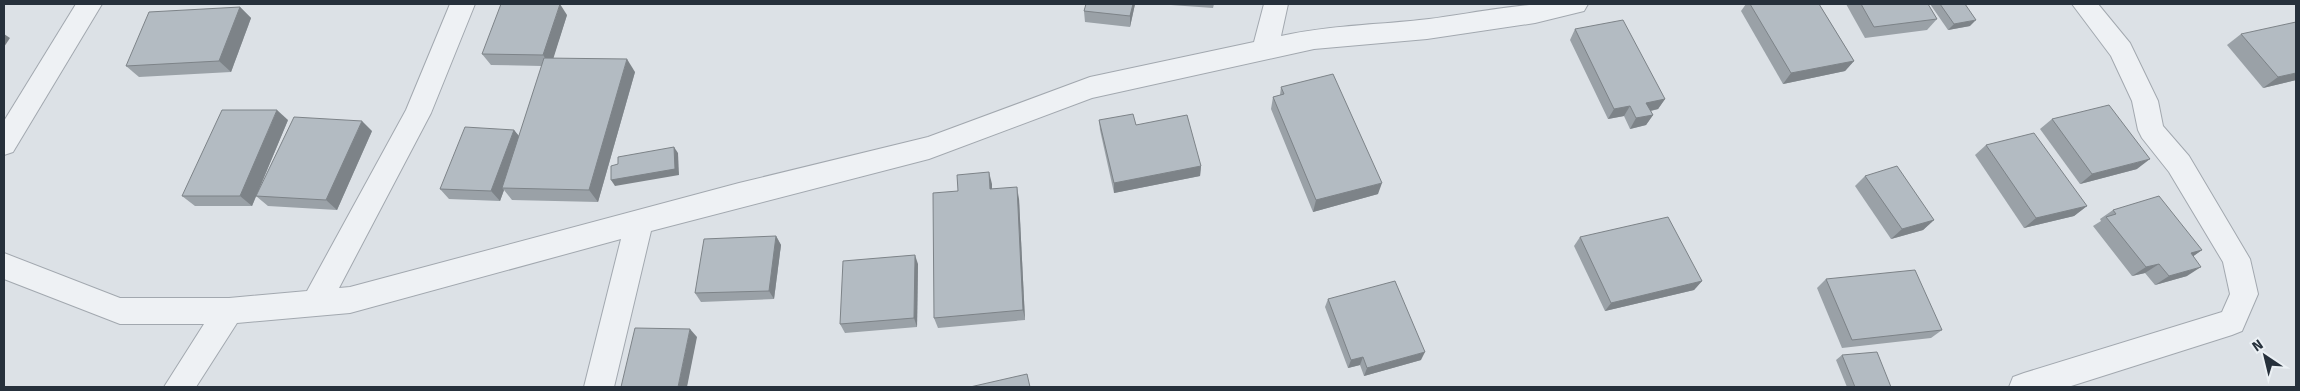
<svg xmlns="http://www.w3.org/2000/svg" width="2300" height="391" font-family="'Fira Sans',sans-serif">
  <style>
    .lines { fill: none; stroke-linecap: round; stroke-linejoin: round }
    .minor-casing { stroke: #a2a8af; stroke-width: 2 }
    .minor { fill: #eef1f4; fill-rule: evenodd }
    .wall { fill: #9aa1a7 }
    .shaded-wall { fill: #7d8388 }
    .building { fill: #b3bbc2; stroke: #7d8388 }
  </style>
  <rect width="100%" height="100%" fill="#dce1e6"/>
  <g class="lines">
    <g class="minor-casing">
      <g id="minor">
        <path d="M76,4h26l-89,148 -9,3v-34z"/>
        <path d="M450,4h25l-44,109 -92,175 11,-1 389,-104 189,-46 162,-60 164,-35 10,-38h24l-7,32c49,-11 98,-11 148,-17 53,-7 105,-19 159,-15l-4,7 -49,12 -108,16 -113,10 -222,49 -163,61 -278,72 -37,156h-30l37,-148 -271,74 -113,10 -41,64h-32l40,-63h-84l-116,-45v-26l116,45h109l78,-7 99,-181z"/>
        <path d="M2072,4h26l32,39 28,58 5,25 26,30 61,103 8,35 -16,37 -10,4 -164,52h-59l4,-10 11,-4 198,-61 8,-18 -7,-32 -54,-90 -27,-34 -4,-8 -6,-29 -21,-45z"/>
      </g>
    </g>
    <use href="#minor" class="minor"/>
  </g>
  <g class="wall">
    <path d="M1086,4h49l-5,23 -45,-5 -1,-11z"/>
    <path d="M1172,4h42l-1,4 -42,-3z"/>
    <path d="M1746,4h73l35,57 -9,10 -62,13 -42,-73z"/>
    <path d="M1846,4h82l9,15 -10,11 -62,8z"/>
    <path d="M1930,4h35l5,22 -22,4z"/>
    <path d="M240,7l11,11 -20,54 -92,5 -13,-11z"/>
    <path d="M567,15l-14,43 82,14 -37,130 -86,-2 -8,-10 -4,11 -51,-2 -9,-10 74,-59 5,6 23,-70 -51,-1 -9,-11z"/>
    <path d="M1575,29l90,70 -7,10 -7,2 2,4 -7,10 -16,4 -6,-13 -16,3 -38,-79z"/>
    <path d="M2241,34l55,46 -33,8 -36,-43z"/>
    <path d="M1281,87l97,107 -65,18 -42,-103 2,-12 7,-2z"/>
    <path d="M2052,119l85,50 -57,15 -40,-55z"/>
    <path d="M288,120l-31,74 115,-63 -35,79 -69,-4 -12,-10 -4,10h-57l-13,-10z"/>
    <path d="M1099,120l37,5 65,41 -1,10 -86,17 -14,-63z"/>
    <path d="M1986,145l101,61 -13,10 -50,12 -49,-73z"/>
    <path d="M1865,176l69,44 -11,10 -32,9 -36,-53z"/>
    <path d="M992,184v5l27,10 6,121 -87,8 -4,-10 24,-127z"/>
    <path d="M2113,210l89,40 -9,6 -6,20 -32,9 -10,-12 -13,3 -39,-50 8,-5 -1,-2z"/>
    <path d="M776,236l5,9 -7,54 -73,3 -6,-9z"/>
    <path d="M1580,237l122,44 -8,9 -89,21 -31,-65z"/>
    <path d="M918,264l-1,63 -72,6 -5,-9z"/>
    <path d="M1826,279l116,51 -11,8 -89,10 -25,-60z"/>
    <path d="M1328,299l93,61 -57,16 -4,-11 -12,3 -23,-61z"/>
    <path d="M1842,355l49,32h-44l-11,-27z"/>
  </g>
  <g class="shaded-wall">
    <path d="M560,4l7,11 -16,51 -8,-11z"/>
    <path d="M1133,4h2l-5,23v-11z"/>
    <path d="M240,7l11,11 -20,54 -12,-11z"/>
    <path d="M1976,20l-6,6 -22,4 6,-6z"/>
    <path d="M4,34l6,4 -6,9z"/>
    <path d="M627,59l8,13 -37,130 -9,-12z"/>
    <path d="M1854,61l-9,10 -62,13 8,-11z"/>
    <path d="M2296,73v7l-33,8 15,-11z"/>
    <path d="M1665,99l-7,10 -18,4 6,-10z"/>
    <path d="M1630,106l-6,10 -16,3 6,-10z"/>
    <path d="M277,110l11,10 -36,86 -12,-10z"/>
    <path d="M1653,115l-7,10 -16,4 6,-11z"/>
    <path d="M362,121l10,10 -35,79 -11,-10z"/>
    <path d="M514,130l8,10 -20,48 2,2 -4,11 -9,-10z"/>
    <path d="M674,147l4,6 1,22 -64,11 -4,-6z"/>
    <path d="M2150,159l-13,10 -57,15 12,-10z"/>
    <path d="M1201,166l-1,10 -86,17v-10z"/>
    <path d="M989,172l3,12v17l-2,-12z"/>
    <path d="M1382,183l-4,11 -65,18 3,-12z"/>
    <path d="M1017,187l2,12 6,121 -2,-10z"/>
    <path d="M2087,206l-13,10 -50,12 12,-10z"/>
    <path d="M1934,220l-11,10 -32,9 11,-10z"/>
    <path d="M776,236l5,9 -7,54 -5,-8z"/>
    <path d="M2202,250l-14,10 3,-7z"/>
    <path d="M915,255l3,9 -1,63 -3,-9z"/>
    <path d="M2159,264l-14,9 -13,3 14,-9z"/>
    <path d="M2201,267l-14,9 -32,9 14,-9z"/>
    <path d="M1702,281l-8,9 -89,21 6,-8z"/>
    <path d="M690,329l7,8 -10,50h-9z"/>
    <path d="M1425,352l-4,8 -57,16 3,-8z"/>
    <path d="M1363,357l-3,8 -12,3 3,-8z"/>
  </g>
  <g class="building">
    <path d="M501,4h59l-17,51 -61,-1z"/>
    <path d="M1086,4h47l-3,12 -46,-5z"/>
    <path d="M1750,4h69l35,57 -63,12z"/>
    <path d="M1861,4h67l9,15 -63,8z"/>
    <path d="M1940,4h25l11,16 -22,4z"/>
    <path d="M240,7l-21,54 -93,5 23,-54z"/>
    <path d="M1623,20l42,79 -19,4 7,12 -17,3 -6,-12 -16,3 -39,-80z"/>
    <path d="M2296,22v51l-18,4 -37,-43z"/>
    <path d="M544,58l83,1 -38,131 -87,-2z"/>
    <path d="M1333,74l49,109 -66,17 -43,-103 11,-3 -3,-7z"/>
    <path d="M2109,105l41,54 -58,15 -40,-55z"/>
    <path d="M222,110h55l-37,86h-58z"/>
    <path d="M1133,114l3,11 51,-10 14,51 -87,17 -15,-63z"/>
    <path d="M294,117l68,4 -36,79 -70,-4z"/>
    <path d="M465,127l49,3 -23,61 -51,-2z"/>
    <path d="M2034,133l53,73 -51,12 -50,-73z"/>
    <path d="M674,147l1,22 -64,11v-14l7,-2v-7z"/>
    <path d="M1897,166l37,54 -32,9 -37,-53z"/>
    <path d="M989,172l1,17 27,-2 6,123 -89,8 -1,-125 25,-2 -1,-16z"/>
    <path d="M2159,196l43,54 -11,3 10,14 -32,9 -10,-12 -13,3 -40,-50 10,-3 -3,-4z"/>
    <path d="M1668,217l34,64 -91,22 -31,-66z"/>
    <path d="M776,236l-7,55 -74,2 9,-54z"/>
    <path d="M915,255l-1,63 -74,6 3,-63z"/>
    <path d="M1915,270l27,60 -90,10 -26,-61z"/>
    <path d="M1395,281l30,71 -58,16 -4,-11 -12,3 -23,-61z"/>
    <path d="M635,328l55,1 -12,58h-57z"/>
    <path d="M1877,352l14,35h-36l-13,-32z"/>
    <path d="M1027,374l3,13h-60z"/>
  </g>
  <rect width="2300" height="391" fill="none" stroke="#26303b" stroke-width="10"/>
  <g transform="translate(2265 356) rotate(325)" stroke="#ebf0f4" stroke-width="4" paint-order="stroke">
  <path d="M0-4L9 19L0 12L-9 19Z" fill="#26303b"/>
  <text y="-8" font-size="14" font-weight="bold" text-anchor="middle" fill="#26303b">N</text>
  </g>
</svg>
